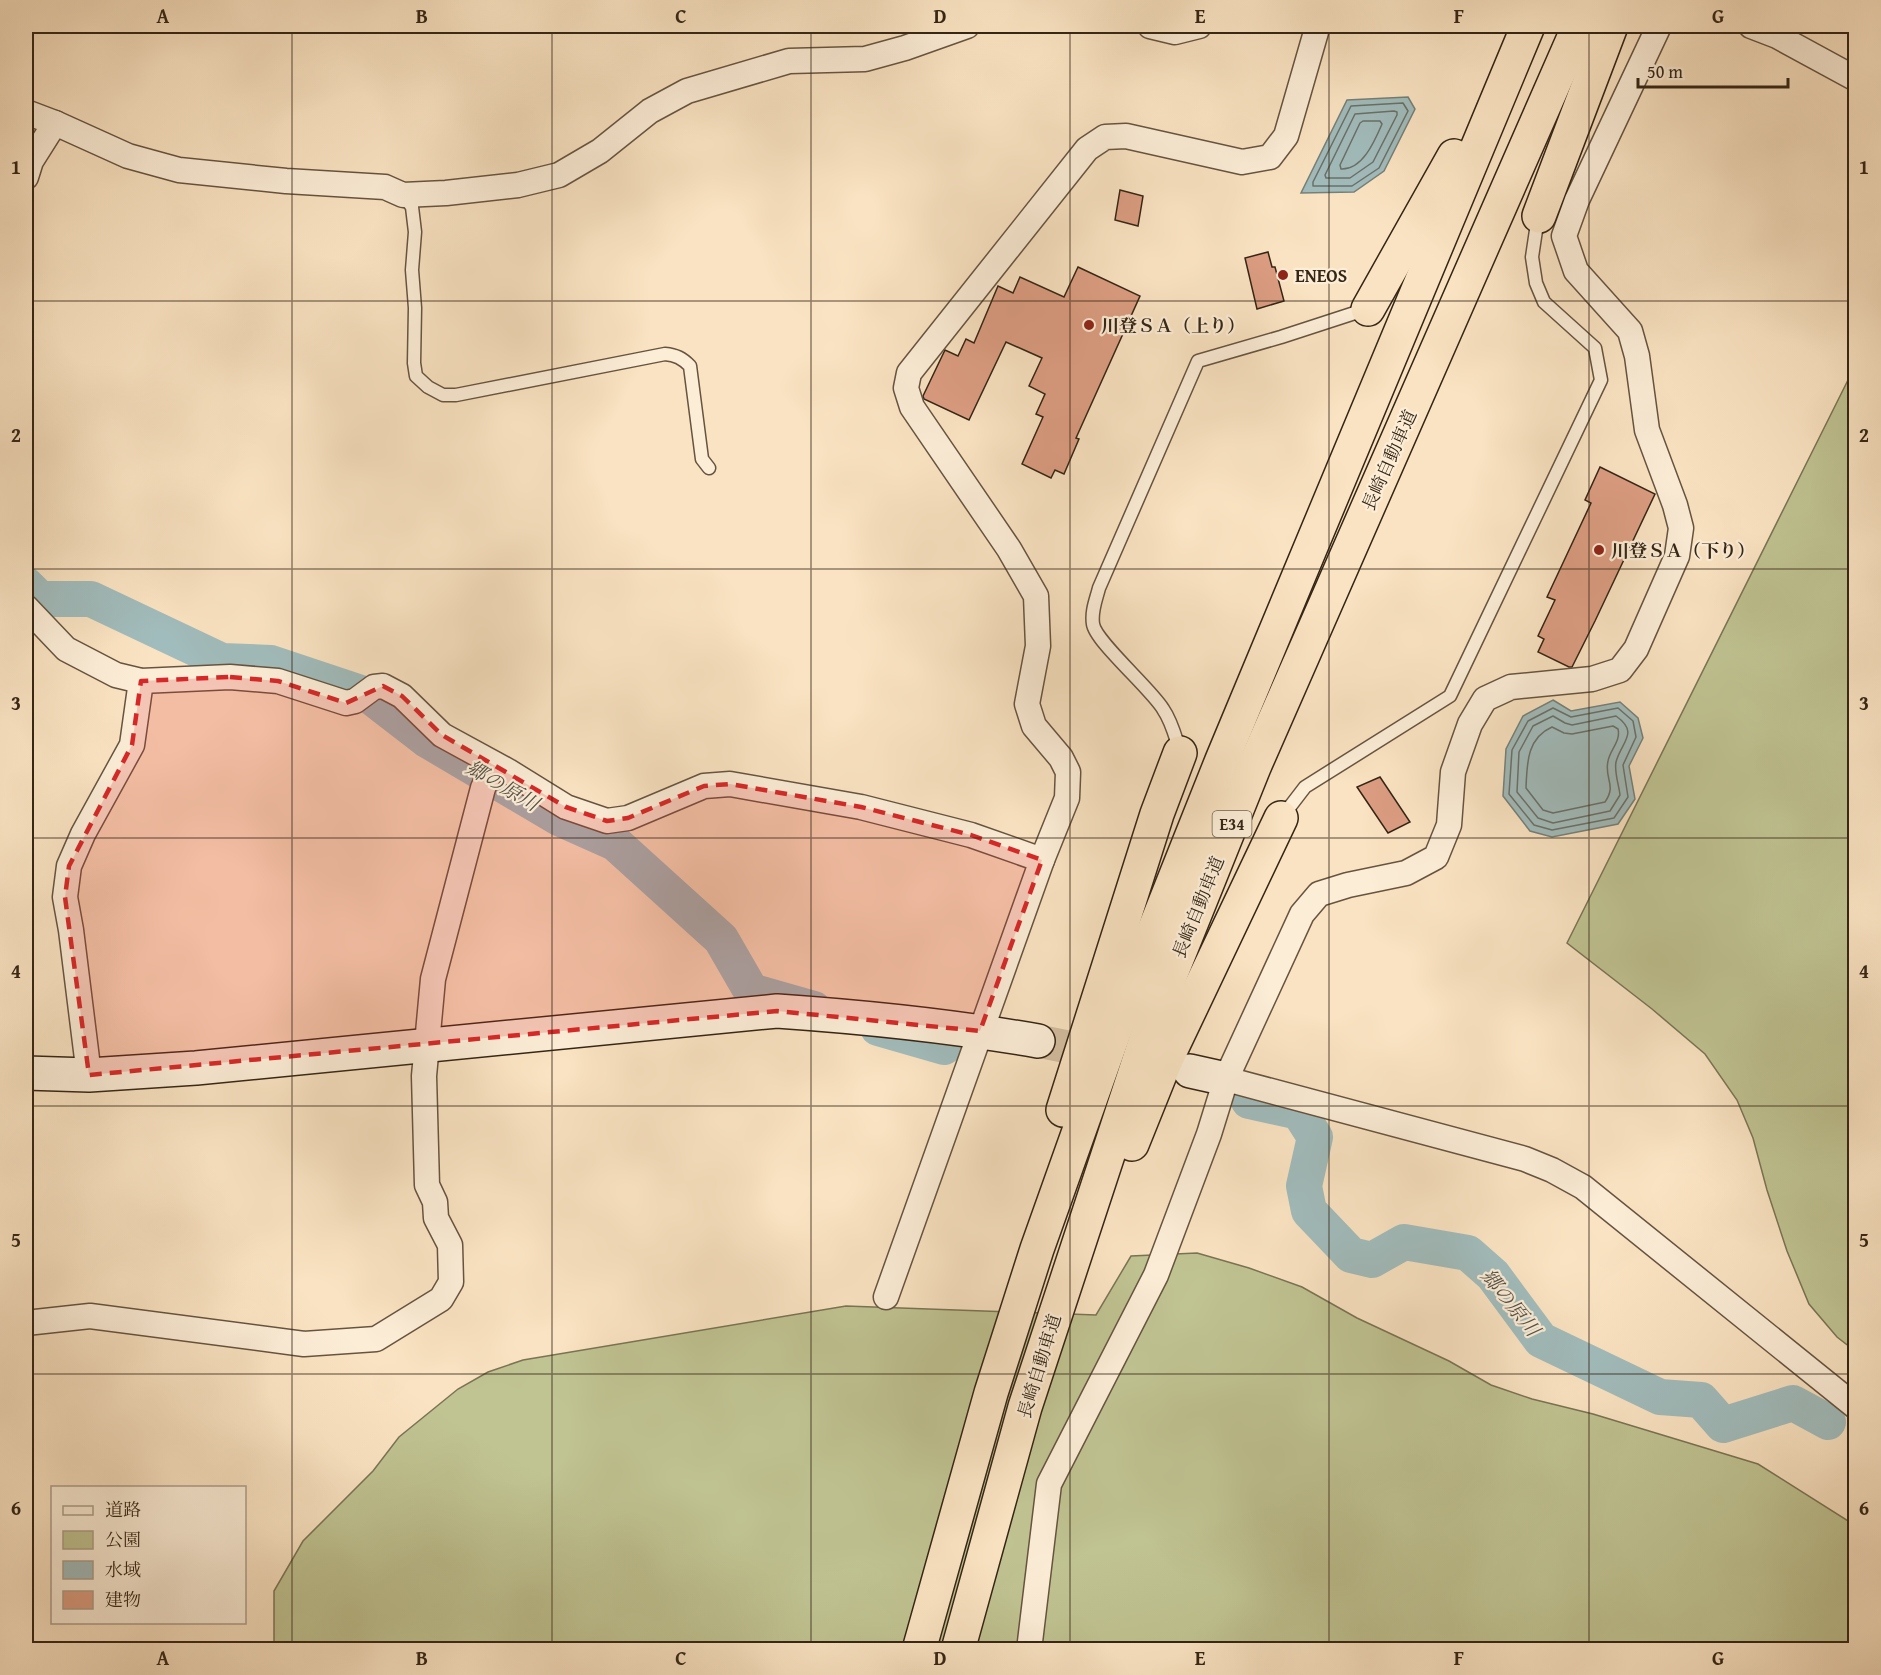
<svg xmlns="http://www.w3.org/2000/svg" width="1881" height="1675" font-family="'Gentium Book Plus','Noto Serif JP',serif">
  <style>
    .green { fill: #c0c392; stroke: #7a7454; stroke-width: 1.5 }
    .water { fill: #a1bcbc; stroke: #758079; stroke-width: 1.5 }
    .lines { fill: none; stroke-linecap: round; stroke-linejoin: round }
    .shore { stroke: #6a7068; stroke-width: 1.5 }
    .river { stroke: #a1bcbc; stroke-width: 36 }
    .building { fill: #dc9d82; stroke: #342515; stroke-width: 1.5 }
    .secondary-tunnel { stroke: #d2bd9f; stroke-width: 33; stroke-dasharray: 33 16; stroke-linecap: butt }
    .lane-casing { stroke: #665440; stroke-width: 15 }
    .street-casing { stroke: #665440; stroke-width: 27 }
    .secondary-casing { stroke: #342515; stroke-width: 36 }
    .highway-casing { stroke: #342515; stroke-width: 36 }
    .lane { stroke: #fcedd7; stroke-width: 12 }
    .street { stroke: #fcedd7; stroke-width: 24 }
    .secondary { stroke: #fcedd7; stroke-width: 33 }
    .highway { stroke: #fae3c2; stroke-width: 33 }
    .marked { fill: #d62828; fill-opacity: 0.2; stroke: #d62828; stroke-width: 4.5; stroke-dasharray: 12 8; stroke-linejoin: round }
    .grid { fill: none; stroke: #342515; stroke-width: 1.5; stroke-opacity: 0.55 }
    .poi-dot { fill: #8f2418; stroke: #fcedd7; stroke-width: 2 }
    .labels { text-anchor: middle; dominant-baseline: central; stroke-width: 4.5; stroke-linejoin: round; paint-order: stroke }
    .shield { fill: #fcedd7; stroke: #70614f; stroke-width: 1.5 }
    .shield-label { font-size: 16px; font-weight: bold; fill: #342515 }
    .poi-label { font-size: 18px; font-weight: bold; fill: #342515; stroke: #fcedd7; text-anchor: start }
    .street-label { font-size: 18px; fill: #342515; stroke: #fcedd7 }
    .water-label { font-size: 20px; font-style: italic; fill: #555247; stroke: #fcedd7 }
    .neatline { fill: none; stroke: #342515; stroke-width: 2 }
    .grid-label { font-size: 20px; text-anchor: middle; font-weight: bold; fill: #342515 }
  </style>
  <rect width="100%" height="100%" fill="#fae3c2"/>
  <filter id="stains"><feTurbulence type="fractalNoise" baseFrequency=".00333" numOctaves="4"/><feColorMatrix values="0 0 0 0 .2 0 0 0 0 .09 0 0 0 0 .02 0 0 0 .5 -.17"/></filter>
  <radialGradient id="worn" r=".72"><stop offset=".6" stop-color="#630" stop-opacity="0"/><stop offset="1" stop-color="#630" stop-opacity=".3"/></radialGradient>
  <g class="green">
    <path d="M1855,366v985l-18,-14 -28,-33 -22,-53 -20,-61 -14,-52 -16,-38 -32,-46 -53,-45 -85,-66z"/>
    <path d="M1197,1253l52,15 53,19 55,31 92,43 42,24 41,14 61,15 165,50 98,62 -1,124h-1581v-59l29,-50 70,-70 26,-34 59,-48 30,-17 35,-12 323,-54 250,9 35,-59z"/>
  </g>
  <g class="water">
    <path d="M1408,97l7,12 -31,62 -30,21 -53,1 46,-93z"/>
    <path d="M1553,700l18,11 49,-9 18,16 5,20 -14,28 6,33 -17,25 -66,13 -22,-6 -27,-35 3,-47 17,-33z"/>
  </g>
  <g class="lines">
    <g class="shore">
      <path d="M1403,103l5,8 -29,57 -27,18h-39v-4l38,-76z"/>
      <path d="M1394,111l3,1v3l-24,47 -23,16h-24l-1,-3 30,-61z"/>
      <path d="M1363,121h17l2,3c-7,16 -19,46 -41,45l-1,-4 20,-42z"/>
      <path d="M1553,708l18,9 47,-9 15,13 3,16 -13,28 5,32 -14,21 -62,12 -18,-5 -25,-31 3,-44 16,-29z"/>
      <path d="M1553,716l12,7 7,2 44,-9c24,17 5,26 0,46 -2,10 3,23 4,33l-10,16 -57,12 -15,-5 -21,-26 2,-40 14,-26z"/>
      <path d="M1613,726l5,3c3,12 -8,21 -10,32 -4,18 9,24 -3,41l-52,11 -10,-3 -17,-22c1,-25 1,-50 26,-61l12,6 8,1z"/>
    </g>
    <g class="river">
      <path d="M26,585l14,14h51l131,62 49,2 99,33 57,44 132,78 56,25 106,96 30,52 63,18"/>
      <path d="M878,1028l66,19"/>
      <path d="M1249,1101l50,11 16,25 -11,49 5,25 42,44 21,5 32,-18 64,11 25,22 48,65 119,57 41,3 22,25 70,-22 35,19"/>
    </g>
  </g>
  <g class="building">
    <path d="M1120,190l23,6 -5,30 -23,-6z"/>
    <path d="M1268,252l4,15h3l9,34 -27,8 -12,-51z"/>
    <path d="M1078,267l62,29 -64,142 3,1 -15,35 -9,-4 -4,8 -29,-14 21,-47 -7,-3 9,-20 -16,-8 13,-28 -36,-16 -37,78 -45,-21 -1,-3 22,-46 13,6 8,-17 8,4 24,-57 15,7 7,-16 44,20z"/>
    <path d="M1600,467l55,27 -60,127 -23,46h-3l-31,-15 6,-13 -6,-3 17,-36 -8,-3 44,-94 -6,-3z"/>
    <path d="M1380,777l30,45 -22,11 -31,-46z"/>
  </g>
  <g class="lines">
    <path class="secondary-tunnel" d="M1038,1041l70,14"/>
    <g class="lane-casing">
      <g id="lane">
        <path d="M403,195l9,12 3,25 -3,38 3,38 -1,55 2,13 12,11 15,8h13l209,-41c11,1 17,4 25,12l12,93 7,9"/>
        <path d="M1180,751c-5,-15 -8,-29 -17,-42 -12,-20 -68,-68 -70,-85 -2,-13 3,-24 6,-36l99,-227 83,-24 86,-28"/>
        <path d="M1282,817l23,-30 145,-91 151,-316 -6,-32 -51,-46 -8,-19 -4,-26 6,-40"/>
      </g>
    </g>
    <g class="street-casing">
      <g id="street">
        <path d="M1150,26l25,6 24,-6"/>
        <path d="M1751,26l26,10 79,43"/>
        <path d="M26,112l29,11 73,33 51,14 107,11 99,6 18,8 43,-2 72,-8 41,-10 41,-24 50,-40 37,-20 102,-30 76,-2 40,-11 62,-22"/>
        <path d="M26,177l5,-16 24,-38"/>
        <path d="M26,607l40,42 50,26 25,6 89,-4 48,4 68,22 9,-2 19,-14 9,-1 19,10 40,39 66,36 58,36 41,14 21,-3 76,-32 26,-2 131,23 110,28 71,25"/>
        <path d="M89,1075l-18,-145 -6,-33 4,-31 14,-32 49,-89 9,-64"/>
        <path d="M1226,1079l299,80 27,11 31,17 273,220"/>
        <path d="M886,1297l156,-437 25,-62 1,-26 -7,-14 -27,-32 -7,-22 11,-58 -2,-50 -27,-47 -97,-142 -6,-19 3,-15 178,-224 18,-12 21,-1 116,26 28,-5 16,-21 30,-104 -1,-6"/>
        <path d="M26,1323l64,-7 214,28 72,-5 65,-40 10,-17 -1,-37 -14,-27 -1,-16 -8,-17 -3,-109 9,-97 50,-191 11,-24"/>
        <path d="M1029,1650l20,-166 107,-209 53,-141 17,-55 76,-165 17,-20 29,-9 58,-12 30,-16 13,-32 4,-53 17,-48 15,-25 26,-12 81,-8 28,-9 16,-21 41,-93 4,-28 -6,-23 -28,-75 -10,-74 -7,-25 -54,-60 -12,-35 13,-36 82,-174"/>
      </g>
    </g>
    <g class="secondary-casing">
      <g id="secondary">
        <path d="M1190,1071l36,8"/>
        <path d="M26,1073l63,2 107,-7 581,-57c87,6 175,15 261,30"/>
      </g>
    </g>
    <g class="highway-casing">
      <g id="highway">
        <path d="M1539,216l72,-190"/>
        <path d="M1368,309l86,-153"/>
        <path d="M1063,1110l94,-296 23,-61"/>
        <path d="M1132,1144l33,-82 116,-244"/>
        <path d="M919,1650l72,-257 46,-144 84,-236 101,-253 306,-734"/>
        <path d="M958,1650l67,-243 127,-386 102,-254 325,-741"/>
      </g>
    </g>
    <use href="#lane" class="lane"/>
    <use href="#street" class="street"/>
    <use href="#secondary" class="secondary"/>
    <use href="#highway" class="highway"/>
  </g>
  <path class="marked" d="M230,677l48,4 68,22 37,-17 19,10 40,39 124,72 41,14 21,-3 76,-32 26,-2 131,23 110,28 71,25 -62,171 -203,-20 -688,64 -24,-178 4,-31 63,-121 9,-64z"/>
  <path class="grid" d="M292,26v1624M552,26v1624M811,26v1624M1070,26v1624M1329,26v1624M1589,26v1624M26,301h1830M26,569h1830M26,838h1830M26,1106h1830M26,1374h1830"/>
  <g class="poi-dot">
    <circle cx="1283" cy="275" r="6"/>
    <circle cx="1089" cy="325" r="6"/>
    <circle cx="1599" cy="550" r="6"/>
  </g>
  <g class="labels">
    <rect class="shield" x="1212.5" y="811" width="39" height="26" rx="4.5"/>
    <g class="shield-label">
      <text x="1232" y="824">E34</text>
    </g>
    <g class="poi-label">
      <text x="1295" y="275">ENEOS</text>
      <text x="1101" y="325">川登ＳＡ（上り）</text>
      <text x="1611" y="550">川登ＳＡ（下り）</text>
    </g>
    <g class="street-label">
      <text transform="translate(1389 460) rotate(-66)">長崎自動車道</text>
      <text transform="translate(1198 907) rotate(-68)">長崎自動車道</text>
      <text transform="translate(1039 1366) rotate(-73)">長崎自動車道</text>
    </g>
    <g class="water-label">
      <text transform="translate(503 785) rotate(30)">郷の原川</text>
      <text transform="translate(1511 1302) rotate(51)">郷の原川</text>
    </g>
  </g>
  <rect width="1881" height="1675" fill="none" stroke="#fae3c2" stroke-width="66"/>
  <rect x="51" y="1486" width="195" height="138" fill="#fcedd7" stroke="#ac9d89" stroke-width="1.5"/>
  <rect x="63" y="1506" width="30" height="9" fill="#fcedd7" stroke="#ac9d89" stroke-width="1.5"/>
  <text x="105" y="1516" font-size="18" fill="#342515">道路</text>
  <rect x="63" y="1531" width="30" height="18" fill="#c0c392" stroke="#ac9d89" stroke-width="1.5"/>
  <text x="105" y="1546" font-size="18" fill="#342515">公園</text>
  <rect x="63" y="1561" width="30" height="18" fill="#a1bcbc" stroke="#ac9d89" stroke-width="1.5"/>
  <text x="105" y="1576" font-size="18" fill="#342515">水域</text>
  <rect x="63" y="1591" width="30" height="18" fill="#dc9d82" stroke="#ac9d89" stroke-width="1.5"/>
  <text x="105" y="1606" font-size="18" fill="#342515">建物</text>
  <path d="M1638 78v9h150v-9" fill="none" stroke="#342515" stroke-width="3"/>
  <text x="1647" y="78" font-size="18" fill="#342515" stroke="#fcedd7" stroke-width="4.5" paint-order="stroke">50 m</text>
  <rect x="33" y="33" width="1815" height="1609" class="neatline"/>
  <g class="grid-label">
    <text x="163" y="23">A</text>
    <text x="422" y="23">B</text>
    <text x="681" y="23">C</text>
    <text x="940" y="23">D</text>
    <text x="1200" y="23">E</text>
    <text x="1459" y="23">F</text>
    <text x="1718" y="23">G</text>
    <text x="16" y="174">1</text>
    <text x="1864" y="174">1</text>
    <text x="16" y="442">2</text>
    <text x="1864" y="442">2</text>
    <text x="16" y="710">3</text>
    <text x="1864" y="710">3</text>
    <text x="16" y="978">4</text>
    <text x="1864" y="978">4</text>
    <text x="16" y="1247">5</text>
    <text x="1864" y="1247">5</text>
    <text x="16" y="1515">6</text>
    <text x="1864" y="1515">6</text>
    <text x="163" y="1665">A</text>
    <text x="422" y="1665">B</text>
    <text x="681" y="1665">C</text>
    <text x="940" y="1665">D</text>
    <text x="1200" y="1665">E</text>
    <text x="1459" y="1665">F</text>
    <text x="1718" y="1665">G</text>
  </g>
  <rect width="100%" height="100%" filter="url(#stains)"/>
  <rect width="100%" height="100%" fill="url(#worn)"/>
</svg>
